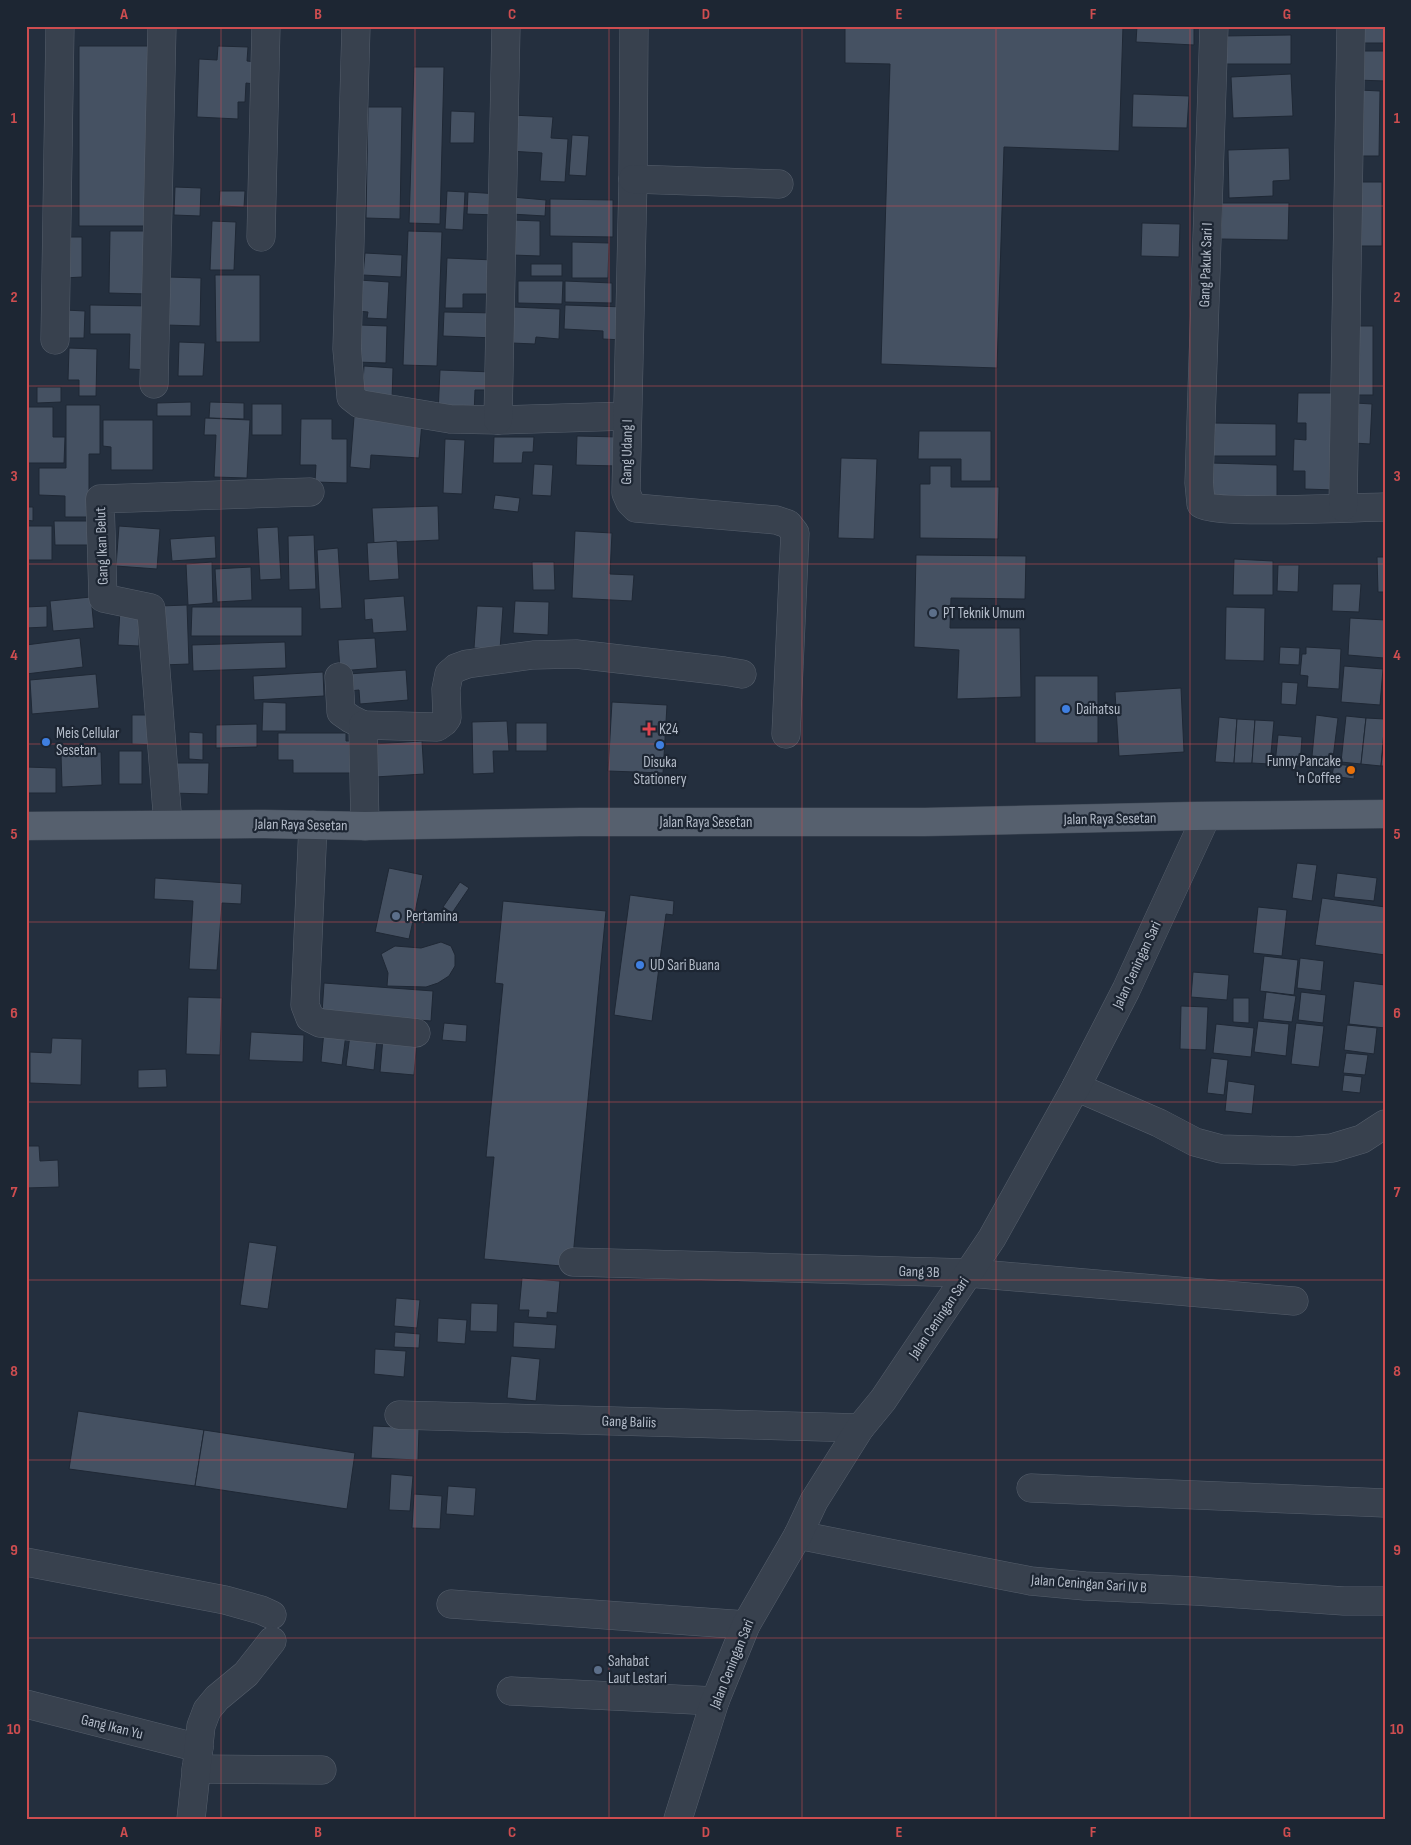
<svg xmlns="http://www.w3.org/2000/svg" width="1411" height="1845" font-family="'Sofia Sans Condensed',sans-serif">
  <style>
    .building { fill: #455162; stroke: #1f2835 }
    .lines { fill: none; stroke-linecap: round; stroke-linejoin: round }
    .minor-casing { stroke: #565f6c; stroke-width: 29 }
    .major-casing { stroke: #414a57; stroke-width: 29 }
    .minor { stroke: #38414e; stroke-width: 28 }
    .major { stroke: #56606e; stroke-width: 28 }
    .grid { fill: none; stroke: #ce4d50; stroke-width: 1; stroke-opacity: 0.55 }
    .service-dot { fill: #5c6f8a; stroke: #1d2633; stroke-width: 2 }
    .shop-dot { fill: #3f7fe0; stroke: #1d2633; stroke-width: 2 }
    .health-dot { fill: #e0444e; stroke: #1d2633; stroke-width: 2 }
    .food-dot { fill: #e8710a; stroke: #1d2633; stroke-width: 2 }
    .labels { text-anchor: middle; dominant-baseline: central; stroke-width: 4.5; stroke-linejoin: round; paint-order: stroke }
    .street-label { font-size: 15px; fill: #b4bcc9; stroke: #1d2633 }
    .poi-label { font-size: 15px; fill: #b4bcc9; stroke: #1d2633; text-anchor: start }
    .neatline { fill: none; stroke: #ce4d50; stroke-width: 2 }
    .grid-label { font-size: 16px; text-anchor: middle; font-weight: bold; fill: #ce4d50 }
  </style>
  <rect width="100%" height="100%" fill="#242f3e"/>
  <g class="building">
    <path d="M845,26h278l-4,125 -115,-4 -7,221 -116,-4 9,-300 -45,-1z"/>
    <path d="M1137,26h57v19l-58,-3z"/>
    <path d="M1359,26h26v17h-27z"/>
    <path d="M1291,35v29h-67l-1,-28z"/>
    <path d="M79,46h75l-1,180h-74z"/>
    <path d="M218,46l30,1 -1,14 9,1 -1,22 -9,-1 -1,19h-7v17l-41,-2 2,-58 18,1z"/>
    <path d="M1356,51h29v30l-29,-1z"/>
    <path d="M414,67h30l-4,157 -31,-1z"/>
    <path d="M1291,74l2,42 -60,2 -2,-41z"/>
    <path d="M1359,90l21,1 -1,65h-22z"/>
    <path d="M1133,94l56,2 -2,32 -55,-1z"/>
    <path d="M368,107h34l-2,112 -34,-1z"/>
    <path d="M451,111l24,1 -1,31h-24z"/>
    <path d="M511,115l42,2 -2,21 17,1 -3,43 -25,-1 2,-28 -33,-2z"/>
    <path d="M572,135l17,1 -3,40 -17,-1z"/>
    <path d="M1289,148l1,32 -17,1v15l-44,2 -1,-48z"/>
    <rect x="1359" y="182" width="23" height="64"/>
    <path d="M175,187l26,1 -1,28 -26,-1z"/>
    <path d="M220,191h25l-1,16 -25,-1z"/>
    <path d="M447,191l18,1 -2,38 -18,-1z"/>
    <path d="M468,192l31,2 -2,21 -30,-1z"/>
    <path d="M512,197l34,3 -1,16 -34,-2z"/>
    <path d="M550,199l63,1v37l-63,-1z"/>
    <path d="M1222,203h67l-1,37 -67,-1z"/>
    <path d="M512,220l28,1v35l-28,-1z"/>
    <path d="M212,221l24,1 -2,48h-24z"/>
    <path d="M1142,223l38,1 -1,33 -38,-1z"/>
    <path d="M110,231h39l-1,63 -39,-1z"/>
    <path d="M408,231l34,1 -5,134 -34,-1z"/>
    <path d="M64,237h18v40l-18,1z"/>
    <path d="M572,242l37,1 -1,35h-36z"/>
    <path d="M365,253l37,2 -1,22 -38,-2z"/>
    <path d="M447,258l47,2 -1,34h-30v14h-18z"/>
    <rect x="531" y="264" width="31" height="12"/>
    <path d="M215,275h45v67h-44z"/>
    <path d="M168,277l33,1 -1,48 -34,-1z"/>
    <path d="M359,280l30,2 -2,37 -20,-1 1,-6 -11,-1z"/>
    <path d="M518,281h45l-1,23 -44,-1z"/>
    <path d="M565,281l47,2v20l-47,-1z"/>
    <path d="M90,305l62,1 -1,64 -22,-1 1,-35h-40z"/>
    <path d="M565,305l60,2 -1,33 -21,-1v-8l-39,-2z"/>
    <path d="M513,307l47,2 -1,30 -23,-2 -1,7 -23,-1z"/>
    <path d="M65,310l20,1 -1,27h-20z"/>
    <path d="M444,312l51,1v25l-52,-2z"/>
    <path d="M360,325l27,1 -1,37 -30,-1z"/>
    <rect x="1353" y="326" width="20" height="69"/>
    <path d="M179,342l26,1 -2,33h-25z"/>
    <path d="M69,348l28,1 -1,47h-17v-16h-11z"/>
    <path d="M364,366l29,2 -1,32 -30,-1z"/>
    <path d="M440,370l52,2 -1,18h-16l-1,25 -36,-1z"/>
    <path d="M37,387h24v15l-24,1z"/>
    <path d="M1298,393h39l-2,97 -30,-1v-18h-12l1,-32 12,1v-17h-9z"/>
    <path d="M191,402v14h-34v-13z"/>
    <path d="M210,402l34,1v16l-35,-1z"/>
    <path d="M1355,403l17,1 -2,40 -16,-1z"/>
    <rect x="252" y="404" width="30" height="31"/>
    <path d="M66,405h34v49h-11v63h-24v-21l-26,-1v-27h27z"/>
    <path d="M26,407h27v30h12l-1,26h-38z"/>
    <path d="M354,417l68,5 -3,36 -48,-3 -1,14 -20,-2z"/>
    <path d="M205,418l45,2 -3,58 -33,-1 2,-42h-12z"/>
    <path d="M301,419h31v20h15v44l-32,-1 1,-17h-16z"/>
    <path d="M103,420h50v50h-42v-23l-8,-1z"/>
    <path d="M1213,423l63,1v32h-64z"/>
    <path d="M919,431h72v50h-30v-22h-43z"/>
    <path d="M577,436l42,1 -1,29 -42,-1z"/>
    <path d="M494,437h40l-1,15h-10l-1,11h-29z"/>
    <path d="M445,439l20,1 -3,54 -19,-1z"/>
    <path d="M841,458l36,1 -3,80 -36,-1z"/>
    <path d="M1211,463l66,2v35l-67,-2z"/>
    <path d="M534,464l19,1 -2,31 -19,-1z"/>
    <path d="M930,466h21v21h48l-1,52 -78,-1v-54h10z"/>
    <path d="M495,495l25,3 -2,14 -25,-3z"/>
    <path d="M438,506l1,34 -65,3 -2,-35z"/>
    <path d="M26,507h7v14l-7,-1z"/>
    <path d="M54,521h44v24h-43z"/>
    <rect x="26" y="526" width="26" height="34"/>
    <path d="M119,526l41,3 -3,40 -41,-3z"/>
    <path d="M278,527l3,52 -21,1 -3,-52z"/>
    <path d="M575,531l37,2 -2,41 24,1 -2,26 -60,-3z"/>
    <path d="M314,535l2,54 -27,1 -1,-54z"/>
    <path d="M215,536l1,22 -44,3 -2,-22z"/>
    <path d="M397,541l2,38 -30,2 -2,-38z"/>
    <path d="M338,548l4,60 -22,1 -3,-59z"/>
    <path d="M916,555l110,1 -1,43 -74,-1 -1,30h70l1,69 -64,2 2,-49 -45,-3z"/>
    <path d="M1377,557h8v35h-7z"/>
    <path d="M1234,559l39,2v34h-40z"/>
    <path d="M212,562l1,41 -25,2 -2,-41z"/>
    <path d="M532,562h22l1,28h-22z"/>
    <path d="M1278,565h21l-1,27 -21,-1z"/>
    <path d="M251,567l1,33 -35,2 -2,-33z"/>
    <path d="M1333,584h28l-2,28 -27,-1z"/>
    <path d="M404,596l3,35 -34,2 -1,-14 -7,1 -1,-21z"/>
    <path d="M91,597l3,31 -41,3 -3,-30z"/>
    <path d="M515,601l34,1 -1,33 -35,-2z"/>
    <path d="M187,605l2,59 -27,1 -2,-59z"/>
    <path d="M47,606v21l-21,1v-21z"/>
    <path d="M477,606l26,1 -3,43 -26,-2z"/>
    <path d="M192,607h110v29h-111z"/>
    <path d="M1226,607l39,1 -1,53 -39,-1z"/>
    <path d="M120,609l20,1 -1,36 -21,-1z"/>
    <path d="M1350,618l35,2 -1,38 -36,-3z"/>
    <path d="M80,638l3,29 -57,7v-29z"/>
    <path d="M375,638l2,30 -37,3 -2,-31z"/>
    <path d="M285,642l1,26 -93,3 -1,-26z"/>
    <path d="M1280,647l20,1 -1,17 -20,-1z"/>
    <path d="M1306,647l35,2 -2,40 -32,-2 1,-11 -8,-1 2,-21h4z"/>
    <path d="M1344,666l39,3 -3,36 -39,-3z"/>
    <path d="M406,670l2,30 -48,4 -1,-14 -10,1 -1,-17z"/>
    <path d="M323,672l1,24 -70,4 -1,-24z"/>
    <path d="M96,674l3,34 -67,6 -2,-34z"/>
    <rect x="1035" y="676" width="63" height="67"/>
    <path d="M1282,682l16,1 -2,22 -15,-1z"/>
    <path d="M1181,688l3,64 -65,4 -4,-64z"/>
    <path d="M263,702l23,1v28h-24z"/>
    <path d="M612,702l55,3 -4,68 -55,-2z"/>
    <path d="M132,715h24v30l-24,-1z"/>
    <path d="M1316,715l22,3 -5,40 -21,-2z"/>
    <path d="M1346,716l20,2 -5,46 -20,-2z"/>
    <path d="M1219,717l18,2 -3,44 -19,-1z"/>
    <path d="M1366,718l19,1 -4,47 -20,-2z"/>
    <path d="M1237,719l18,1 -3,43h-18z"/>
    <path d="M1255,720l19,1 -4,43 -18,-1z"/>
    <path d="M507,721l2,30h-16l1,22 -21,1 -1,-52z"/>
    <rect x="516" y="723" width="31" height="28"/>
    <path d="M257,724v23l-41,1v-23z"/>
    <path d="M1385,730v36h-4z"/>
    <path d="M189,732l14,1v27l-14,-1z"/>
    <path d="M278,733h68v8h12l-1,32h-64v-13h-15z"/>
    <path d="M1278,735l24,2 -2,29 -25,-2z"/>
    <path d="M422,741l2,33 -49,3 -2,-33z"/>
    <rect x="119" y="751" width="23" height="33"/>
    <path d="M101,752l1,33 -40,2 -1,-33z"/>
    <path d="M171,763h38l-1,31 -37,-1z"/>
    <path d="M1334,764l21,2 -1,13 -22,-3z"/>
    <path d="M26,767l30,1v25h-30z"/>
    <path d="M1297,863l20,2 -5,36 -20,-3z"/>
    <path d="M389,868l34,7 -14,64 -34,-7z"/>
    <path d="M1337,873l40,5 -3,23 -40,-4z"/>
    <path d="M155,878l87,6 -1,20 -19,-1 -5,67 -28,-1 4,-68 -39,-2z"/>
    <path d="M460,882l9,6 -17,25 -9,-6z"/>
    <path d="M630,895l44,6 -1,14 -7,-1 -14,107 -38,-6z"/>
    <path d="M1322,898l63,9v48l-70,-10z"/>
    <path d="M503,901l103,10 -34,356 -88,-8 10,-102h-8l17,-173 -8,-1z"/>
    <path d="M1258,907l29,3 -5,46 -29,-3z"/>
    <path d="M441,942l10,4 4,9v11l-6,10 -11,7 -12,4 -39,-1 1,-13 -7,-19 14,-8 26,2z"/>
    <path d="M1264,956l34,4 -4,35 -34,-4z"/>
    <path d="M1300,958l24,3 -3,30 -24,-3z"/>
    <path d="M1193,972l36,3 -2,25 -36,-3z"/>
    <path d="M1354,981l31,4v43l-36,-4z"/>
    <path d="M324,983l109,8 -2,30 -109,-8z"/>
    <path d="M1266,992l30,4 -4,26 -29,-3z"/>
    <path d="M1301,992l25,3 -3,28 -25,-3z"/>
    <path d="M188,997l34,1 -2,57 -34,-1z"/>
    <path d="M1233,998h16v25l-16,-1z"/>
    <path d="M1181,1006l27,1 -2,43 -26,-1z"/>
    <path d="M1258,1021l31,3 -3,32 -32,-4z"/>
    <path d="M444,1023l23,2 -1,17 -24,-2z"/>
    <path d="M1296,1023l28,3 -5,41 -28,-3z"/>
    <path d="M1216,1024l38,4 -3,29 -38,-4z"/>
    <path d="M1347,1025l30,3 -3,26 -30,-4z"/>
    <path d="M324,1031l22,3 -4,31 -21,-3z"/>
    <path d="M251,1032l53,3 -1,27 -54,-2z"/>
    <path d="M350,1035l27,4 -3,31 -28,-4z"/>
    <path d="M52,1038l30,1 -1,46 -51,-2v-31l21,1z"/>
    <path d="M383,1038l34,3 -3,34 -34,-3z"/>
    <path d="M1346,1053l22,2 -3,20 -22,-2z"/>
    <path d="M1211,1058l17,2 -4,35 -17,-2z"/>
    <path d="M166,1069l1,18 -29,1v-18z"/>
    <path d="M1344,1075l18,2 -2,16 -18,-2z"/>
    <path d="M1228,1081l27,4 -3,29 -27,-3z"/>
    <path d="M26,1146h13l1,15 18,-1 1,27 -33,1z"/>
    <path d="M249,1242l28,4 -9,63 -28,-4z"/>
    <path d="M522,1278l38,3 -3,32 -10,-1v6l-19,-1 1,-7h-10z"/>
    <path d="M396,1298l24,2 -3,28 -23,-2z"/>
    <path d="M471,1303l27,1 -1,28 -27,-1z"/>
    <path d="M438,1318l29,2 -2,24 -28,-2z"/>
    <path d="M514,1322l43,3 -2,24 -42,-2z"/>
    <path d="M395,1332l25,2 -1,14 -25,-1z"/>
    <path d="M375,1349l31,2 -2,26 -30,-3z"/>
    <path d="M511,1356l29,3 -4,42 -29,-3z"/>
    <path d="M78,1411l126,19 -9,56 -126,-17z"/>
    <path d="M373,1426l46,2 -1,32 -47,-2z"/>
    <path d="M204,1430l151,23 -8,56 -152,-23z"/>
    <path d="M391,1474l22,2 -3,35 -21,-1z"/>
    <path d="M448,1486l28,2 -2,28 -28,-2z"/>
    <path d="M414,1494l28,2 -2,33 -28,-1z"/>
  </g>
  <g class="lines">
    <g class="minor-casing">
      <g id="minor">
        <path d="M356,26l-9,323 4,48 9,7 90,15 48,1 129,-4"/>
        <path d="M634,26l-1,153 -7,314 4,9 6,6 140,12 12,4 7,9 -9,201"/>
        <path d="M1214,26l-15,457 2,21c15,11 156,3 184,3"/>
        <path d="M633,179l146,5"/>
        <path d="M261,237l5,-211"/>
        <path d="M55,340l5,-314"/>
        <path d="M154,384l8,-358"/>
        <path d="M498,420l8,-394"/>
        <path d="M1343,507l8,-481"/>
        <path d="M339,677l2,35 10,7 12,6"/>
        <path d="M168,824l-17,-216 -48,-10 -3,-99 210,-7"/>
        <path d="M313,825l-8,180 5,13 10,5 96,10"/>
        <path d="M365,826l-2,-101 74,2 7,-5 3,-4 -1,-29 3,-15 7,-6 11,-4 66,-9 43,-1 148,17 18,3"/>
        <path d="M1076,1087l83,36 36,19 26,7 73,2 38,-3 30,-9 23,-15"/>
        <path d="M573,1262l396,11 325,28"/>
        <path d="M399,1415l461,13"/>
        <path d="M1031,1488l354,15"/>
        <path d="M798,1535l233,46 54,5 110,5 149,10h41"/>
        <path d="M26,1562l199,38 36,10 11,5"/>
        <path d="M451,1604l295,21"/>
        <path d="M511,1691l204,10"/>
        <path d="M26,1704l173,44"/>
        <path d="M196,1769l126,1"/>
        <path d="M191,1819l10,-93 6,-16 10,-12 29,-24 26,-33"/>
        <path d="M678,1819l37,-118 31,-76 52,-90 16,-34 46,-73 23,-28 109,-162 84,-151 50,-97 80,-173"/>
      </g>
    </g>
    <g class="major-casing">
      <path id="major" d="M26,826l239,-2 100,2 215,-4h345l269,-6 191,-2"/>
    </g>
    <use href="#minor" class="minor"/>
    <use href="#major" class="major"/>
  </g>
  <path class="grid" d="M221,26v1793M415,26v1793M609,26v1793M802,26v1793M996,26v1793M1190,26v1793M26,206h1359M26,386h1359M26,564h1359M26,744h1359M26,922h1359M26,1102h1359M26,1280h1359M26,1460h1359M26,1638h1359"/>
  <g class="service-dot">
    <circle cx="933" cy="613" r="5"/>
    <circle cx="396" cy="916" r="5"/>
    <circle cx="598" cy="1670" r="5"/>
  </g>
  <g class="shop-dot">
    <circle cx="1066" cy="709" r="5"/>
    <circle cx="46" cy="742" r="5"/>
    <circle cx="660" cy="745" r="5"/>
    <circle cx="640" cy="965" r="5"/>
  </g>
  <path class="health-dot" d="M646.5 721.5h5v5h5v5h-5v5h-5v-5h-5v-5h5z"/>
  <circle class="food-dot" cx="1351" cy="770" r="5"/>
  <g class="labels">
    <g class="street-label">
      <text transform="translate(1206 265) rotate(-88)">Gang Pakuk Sari I</text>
      <text transform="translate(627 452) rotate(-89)">Gang Udang I</text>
      <text transform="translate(102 546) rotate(-92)">Gang Ikan Belut</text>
      <text transform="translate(1110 819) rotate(-1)">Jalan Raya Sesetan</text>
      <text x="706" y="822">Jalan Raya Sesetan</text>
      <text transform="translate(301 825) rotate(1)">Jalan Raya Sesetan</text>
      <text transform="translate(1137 965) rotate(-65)">Jalan Ceningan Sari</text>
      <text transform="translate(919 1272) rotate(2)">Gang 3B</text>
      <text transform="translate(939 1318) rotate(-56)">Jalan Ceningan Sari</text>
      <text transform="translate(629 1422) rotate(2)">Gang Baliis</text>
      <text transform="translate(1089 1584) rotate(4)">Jalan Ceningan Sari IV B</text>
      <text transform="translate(732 1664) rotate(-68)">Jalan Ceningan Sari</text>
      <text transform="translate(112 1727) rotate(14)">Gang Ikan Yu</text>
    </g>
    <g class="poi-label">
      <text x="943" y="613">PT Teknik Umum</text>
      <text x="1076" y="709">Daihatsu</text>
      <text x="659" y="729">K24</text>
      <text x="56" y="733">Meis Cellular<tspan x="56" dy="17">Sesetan</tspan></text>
      <text x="1341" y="761" text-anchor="end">Funny Pancake<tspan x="1341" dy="17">'n Coffee</tspan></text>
      <text x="660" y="762" text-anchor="middle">Disuka<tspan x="660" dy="17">Stationery</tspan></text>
      <text x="406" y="916">Pertamina</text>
      <text x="650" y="965">UD Sari Buana</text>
      <text x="608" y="1661">Sahabat<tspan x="608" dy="17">Laut Lestari</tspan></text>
    </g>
  </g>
  <rect width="1411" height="1845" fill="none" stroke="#1d2633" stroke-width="55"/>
  <rect x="28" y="28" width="1356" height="1790" class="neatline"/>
  <g class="grid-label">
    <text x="124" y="19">A</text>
    <text x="318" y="19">B</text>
    <text x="512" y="19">C</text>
    <text x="706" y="19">D</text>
    <text x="899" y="19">E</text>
    <text x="1093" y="19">F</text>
    <text x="1287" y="19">G</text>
    <text x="14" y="123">1</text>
    <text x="1397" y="123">1</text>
    <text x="14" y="302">2</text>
    <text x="1397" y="302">2</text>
    <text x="14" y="481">3</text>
    <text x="1397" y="481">3</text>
    <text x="14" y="660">4</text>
    <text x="1397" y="660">4</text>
    <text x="14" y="839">5</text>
    <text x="1397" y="839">5</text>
    <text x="14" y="1018">6</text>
    <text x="1397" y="1018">6</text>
    <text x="14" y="1197">7</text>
    <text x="1397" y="1197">7</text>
    <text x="14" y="1376">8</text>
    <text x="1397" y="1376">8</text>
    <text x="14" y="1555">9</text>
    <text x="1397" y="1555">9</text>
    <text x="14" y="1734">10</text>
    <text x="1397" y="1734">10</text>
    <text x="124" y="1837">A</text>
    <text x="318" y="1837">B</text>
    <text x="512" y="1837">C</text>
    <text x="706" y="1837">D</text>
    <text x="899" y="1837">E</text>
    <text x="1093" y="1837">F</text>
    <text x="1287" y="1837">G</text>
  </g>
</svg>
